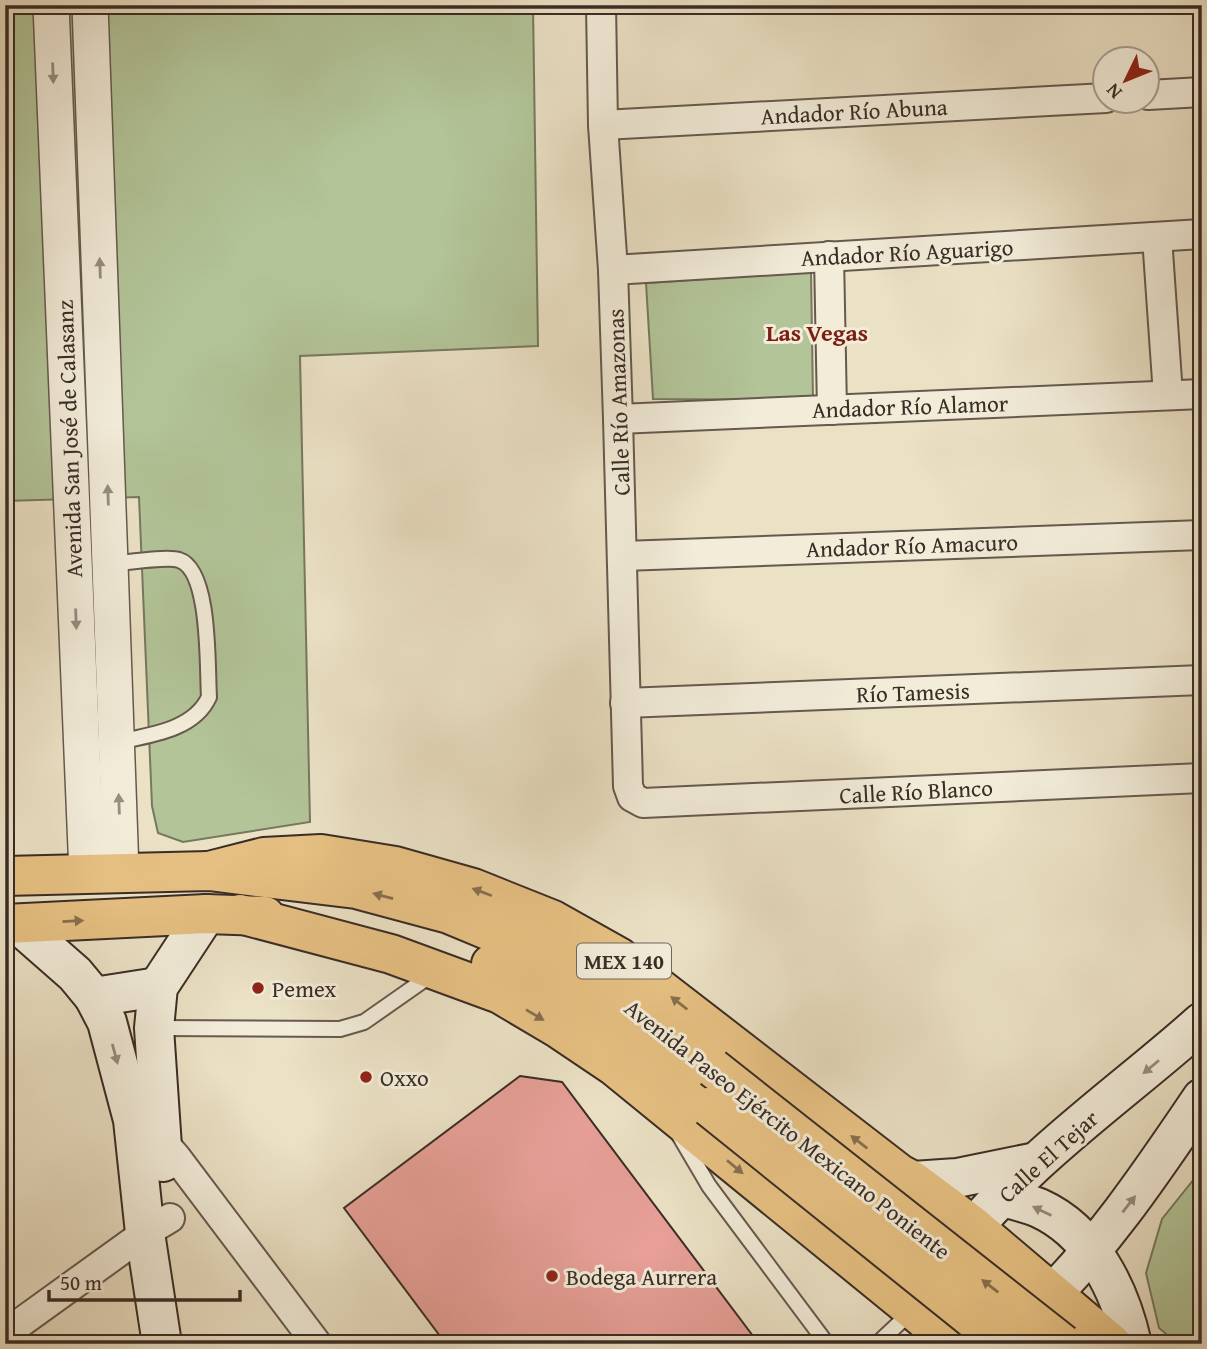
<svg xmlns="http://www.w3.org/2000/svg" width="1207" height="1349" font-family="'Gentium Book Plus',serif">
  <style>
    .green { fill: #b2c498; stroke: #76785f; stroke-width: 2 }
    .building { fill: #e79f97; stroke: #3a2c26; stroke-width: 2 }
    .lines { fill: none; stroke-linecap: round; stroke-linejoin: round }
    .service-casing { stroke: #66594e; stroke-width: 18 }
    .minor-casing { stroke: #66594e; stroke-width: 32 }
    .tertiary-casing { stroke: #66594e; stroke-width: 38 }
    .secondary-casing { stroke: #3a2c26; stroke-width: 42 }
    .primary-casing { stroke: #3a2c26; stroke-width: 42 }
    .service { stroke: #f2ecd9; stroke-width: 14 }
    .minor { stroke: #f2ecd9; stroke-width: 28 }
    .tertiary { stroke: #f2ecd9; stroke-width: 35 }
    .secondary { stroke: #f2ecd9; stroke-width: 38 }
    .primary { stroke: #e6c082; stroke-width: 38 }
    .primary-bridge-casing { stroke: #3a2c26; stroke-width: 42; stroke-linecap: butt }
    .primary-bridge { stroke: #e6c082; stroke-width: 38 }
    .oneway { fill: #968c80 }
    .oneway2 { fill: #876f4f }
    .poi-dot { fill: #8f2418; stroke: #f2ecd9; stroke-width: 2.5 }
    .labels { text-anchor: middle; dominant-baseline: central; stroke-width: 6; stroke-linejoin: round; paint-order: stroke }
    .shield { fill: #f2ecd9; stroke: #71665c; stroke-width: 2 }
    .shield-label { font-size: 21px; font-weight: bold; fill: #3a2c26 }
    .street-label { font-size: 23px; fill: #3a2c26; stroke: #f2ecd9 }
    .poi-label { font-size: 23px; fill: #3a2c26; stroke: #f2ecd9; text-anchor: start }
    .neighbourhood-label { font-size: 24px; font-weight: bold; fill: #7a1f14; stroke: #f2ecd9 }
  </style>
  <rect width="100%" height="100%" fill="#ebe1c5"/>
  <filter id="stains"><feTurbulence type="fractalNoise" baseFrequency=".00286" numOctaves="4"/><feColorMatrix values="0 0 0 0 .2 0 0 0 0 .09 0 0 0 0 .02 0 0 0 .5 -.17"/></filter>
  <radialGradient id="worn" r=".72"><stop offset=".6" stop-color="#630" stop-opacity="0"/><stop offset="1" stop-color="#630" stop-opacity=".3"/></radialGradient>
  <g class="green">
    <path d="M5,5h260v3l268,-3 5,341 -238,10 10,466 -127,20 -25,-9 -6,-27 -13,-309 -134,4z"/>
    <path d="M811,272l2,128 -160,-1 -7,-116z"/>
    <path d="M1202,1169v175h-24l-19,-16 -13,-55 16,-54z"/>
  </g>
  <path class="building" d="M520,1076l42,6 197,262h-313l-102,-136z"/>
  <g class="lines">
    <g class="service-casing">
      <g id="service">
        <path d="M109,564c14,-1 59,-8 70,-4 32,10 28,108 30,137 -15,33 -59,38 -91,45"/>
        <path d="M156,1028l184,1 24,-7 70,-49"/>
        <path d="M679,1135l30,51 118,158"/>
        <path d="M877,1344l35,-33"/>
      </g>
    </g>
    <g class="minor-casing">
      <g id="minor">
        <path d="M601,5l2,120 10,145 5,149 10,367 4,11 11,6 559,-25"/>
        <path d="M1148,95l54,-3"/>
        <path d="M603,125l503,-27"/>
        <path d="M1157,237l11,158"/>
        <path d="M829,256l3,154"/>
        <path d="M613,270l589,-36"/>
        <path d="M618,419l584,-25"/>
        <path d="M623,556l579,-21"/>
        <path d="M625,703l577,-23"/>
        <path d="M157,1135l19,22 141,187"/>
        <path d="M5,1334l140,-101 25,-15"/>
      </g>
    </g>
    <g class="tertiary-casing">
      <g id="tertiary">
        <path d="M51,5l36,868"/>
        <path d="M90,5l31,867"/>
      </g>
    </g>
    <g class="secondary-casing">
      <g id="secondary">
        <path d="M18,924l57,50 19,23 13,25 26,98 12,113 17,111"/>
        <path d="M94,997l64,-10"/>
        <path d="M163,1162l-9,-134 4,-41 48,-73"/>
        <path d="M913,1181l44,-3 79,-16"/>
        <path d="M1002,1197c12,3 25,6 37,11 53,24 81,82 93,136"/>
        <path d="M953,1254c67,-92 165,-157 249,-232"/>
        <path d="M1030,1316c68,-64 120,-141 172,-218"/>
      </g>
    </g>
    <g class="primary-casing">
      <g id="primary">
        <path d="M209,871l55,-14 57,-3 74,12 78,22 80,32 66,37 281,217 13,7 60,45 139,118"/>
        <path d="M5,876l204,-5 147,18 93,25 89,37 51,27 48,32 76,58"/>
        <path d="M240,914l151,40 109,40 59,35 55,37 341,278"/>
        <path d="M5,924l201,-10 59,2"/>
        <path d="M491,964l62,28 49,29 107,86"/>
      </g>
    </g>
    <use href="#service" class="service"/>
    <use href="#minor" class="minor"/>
    <use href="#tertiary" class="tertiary"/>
    <use href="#secondary" class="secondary"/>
    <use href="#primary" class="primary"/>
    <g class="primary-bridge-casing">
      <g id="primary-bridge">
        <path d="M713,1068l350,276"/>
        <path d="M709,1107l295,237"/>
      </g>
    </g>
    <use href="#primary-bridge" class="primary-bridge"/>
  </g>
  <defs><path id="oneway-solid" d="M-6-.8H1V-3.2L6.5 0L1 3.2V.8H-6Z" transform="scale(1.75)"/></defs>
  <g class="oneway">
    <use href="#oneway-solid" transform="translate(53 73) rotate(88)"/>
    <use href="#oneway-solid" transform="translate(100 268) rotate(-92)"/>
    <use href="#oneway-solid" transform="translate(108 495) rotate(-92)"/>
    <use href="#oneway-solid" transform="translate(76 619) rotate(88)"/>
    <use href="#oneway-solid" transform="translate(119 804) rotate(-92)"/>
    <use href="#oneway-solid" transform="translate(115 1054) rotate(75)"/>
    <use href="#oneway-solid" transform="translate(1151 1067) rotate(140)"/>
    <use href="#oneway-solid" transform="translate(1129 1204) rotate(-52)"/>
    <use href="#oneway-solid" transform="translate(1042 1211) rotate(-154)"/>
  </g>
  <g class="oneway2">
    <use href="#oneway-solid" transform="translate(482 892) rotate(-159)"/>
    <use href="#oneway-solid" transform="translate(383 896) rotate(-165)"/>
    <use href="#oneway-solid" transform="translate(73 921) rotate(-3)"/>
    <use href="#oneway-solid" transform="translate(679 1003) rotate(-142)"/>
    <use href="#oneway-solid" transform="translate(535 1015) rotate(31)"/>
    <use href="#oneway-solid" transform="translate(859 1142) rotate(-142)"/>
    <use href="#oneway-solid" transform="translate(735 1167) rotate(40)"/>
    <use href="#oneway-solid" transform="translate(990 1286) rotate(-142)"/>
  </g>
  <g class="poi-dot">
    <circle cx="258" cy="988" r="7"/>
    <circle cx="366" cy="1077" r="7"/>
    <circle cx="552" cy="1276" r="7"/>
  </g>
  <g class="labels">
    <rect class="shield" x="577" y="943.5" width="94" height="35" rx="5"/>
    <g class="shield-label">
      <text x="624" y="961">MEX 140</text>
    </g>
    <g class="street-label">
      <text transform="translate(854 111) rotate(-3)">Andador Río Abuna</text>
      <text transform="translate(907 252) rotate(-3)">Andador Río Aguarigo</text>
      <text transform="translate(618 402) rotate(-92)">Calle Río Amazonas</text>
      <text transform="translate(910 406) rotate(-2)">Andador Río Alamor</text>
      <text transform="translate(69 439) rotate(-92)">Avenida San José de Calasanz</text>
      <text transform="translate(912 545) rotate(-2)">Andador Río Amacuro</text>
      <text transform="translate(913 692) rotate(-2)">Río Tamesis</text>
      <text transform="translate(916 791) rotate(-3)">Calle Río Blanco</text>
      <text transform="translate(788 1129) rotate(38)">Avenida Paseo Ejército Mexicano Poniente</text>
      <text transform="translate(1048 1156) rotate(-42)">Calle El Tejar</text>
    </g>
    <g class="poi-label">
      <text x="272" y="988">Pemex</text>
      <text x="380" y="1077">Oxxo</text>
      <text x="566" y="1276">Bodega Aurrera</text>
    </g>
    <g class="neighbourhood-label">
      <text x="817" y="332">Las Vegas</text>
    </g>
  </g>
  <rect width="1207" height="1349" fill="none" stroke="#ebe1c5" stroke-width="28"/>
  <rect x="7" y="7" width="1193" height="1335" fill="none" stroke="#3a2c26" stroke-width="3.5"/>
  <rect x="14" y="14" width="1179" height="1321" fill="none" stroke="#3a2c26" stroke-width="2"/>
  <g transform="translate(1126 80) rotate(227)"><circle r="33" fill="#f2ecd9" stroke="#a89f91" stroke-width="2"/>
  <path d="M0-5L12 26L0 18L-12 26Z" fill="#8f2418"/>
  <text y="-10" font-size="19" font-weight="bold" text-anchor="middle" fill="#3a2c26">N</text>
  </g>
  <path d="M49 1290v10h191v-10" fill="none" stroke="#3a2c26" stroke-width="3.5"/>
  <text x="60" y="1290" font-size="21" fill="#3a2c26" stroke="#f2ecd9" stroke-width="5" paint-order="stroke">50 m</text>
  <rect width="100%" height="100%" filter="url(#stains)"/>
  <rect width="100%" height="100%" fill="url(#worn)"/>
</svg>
